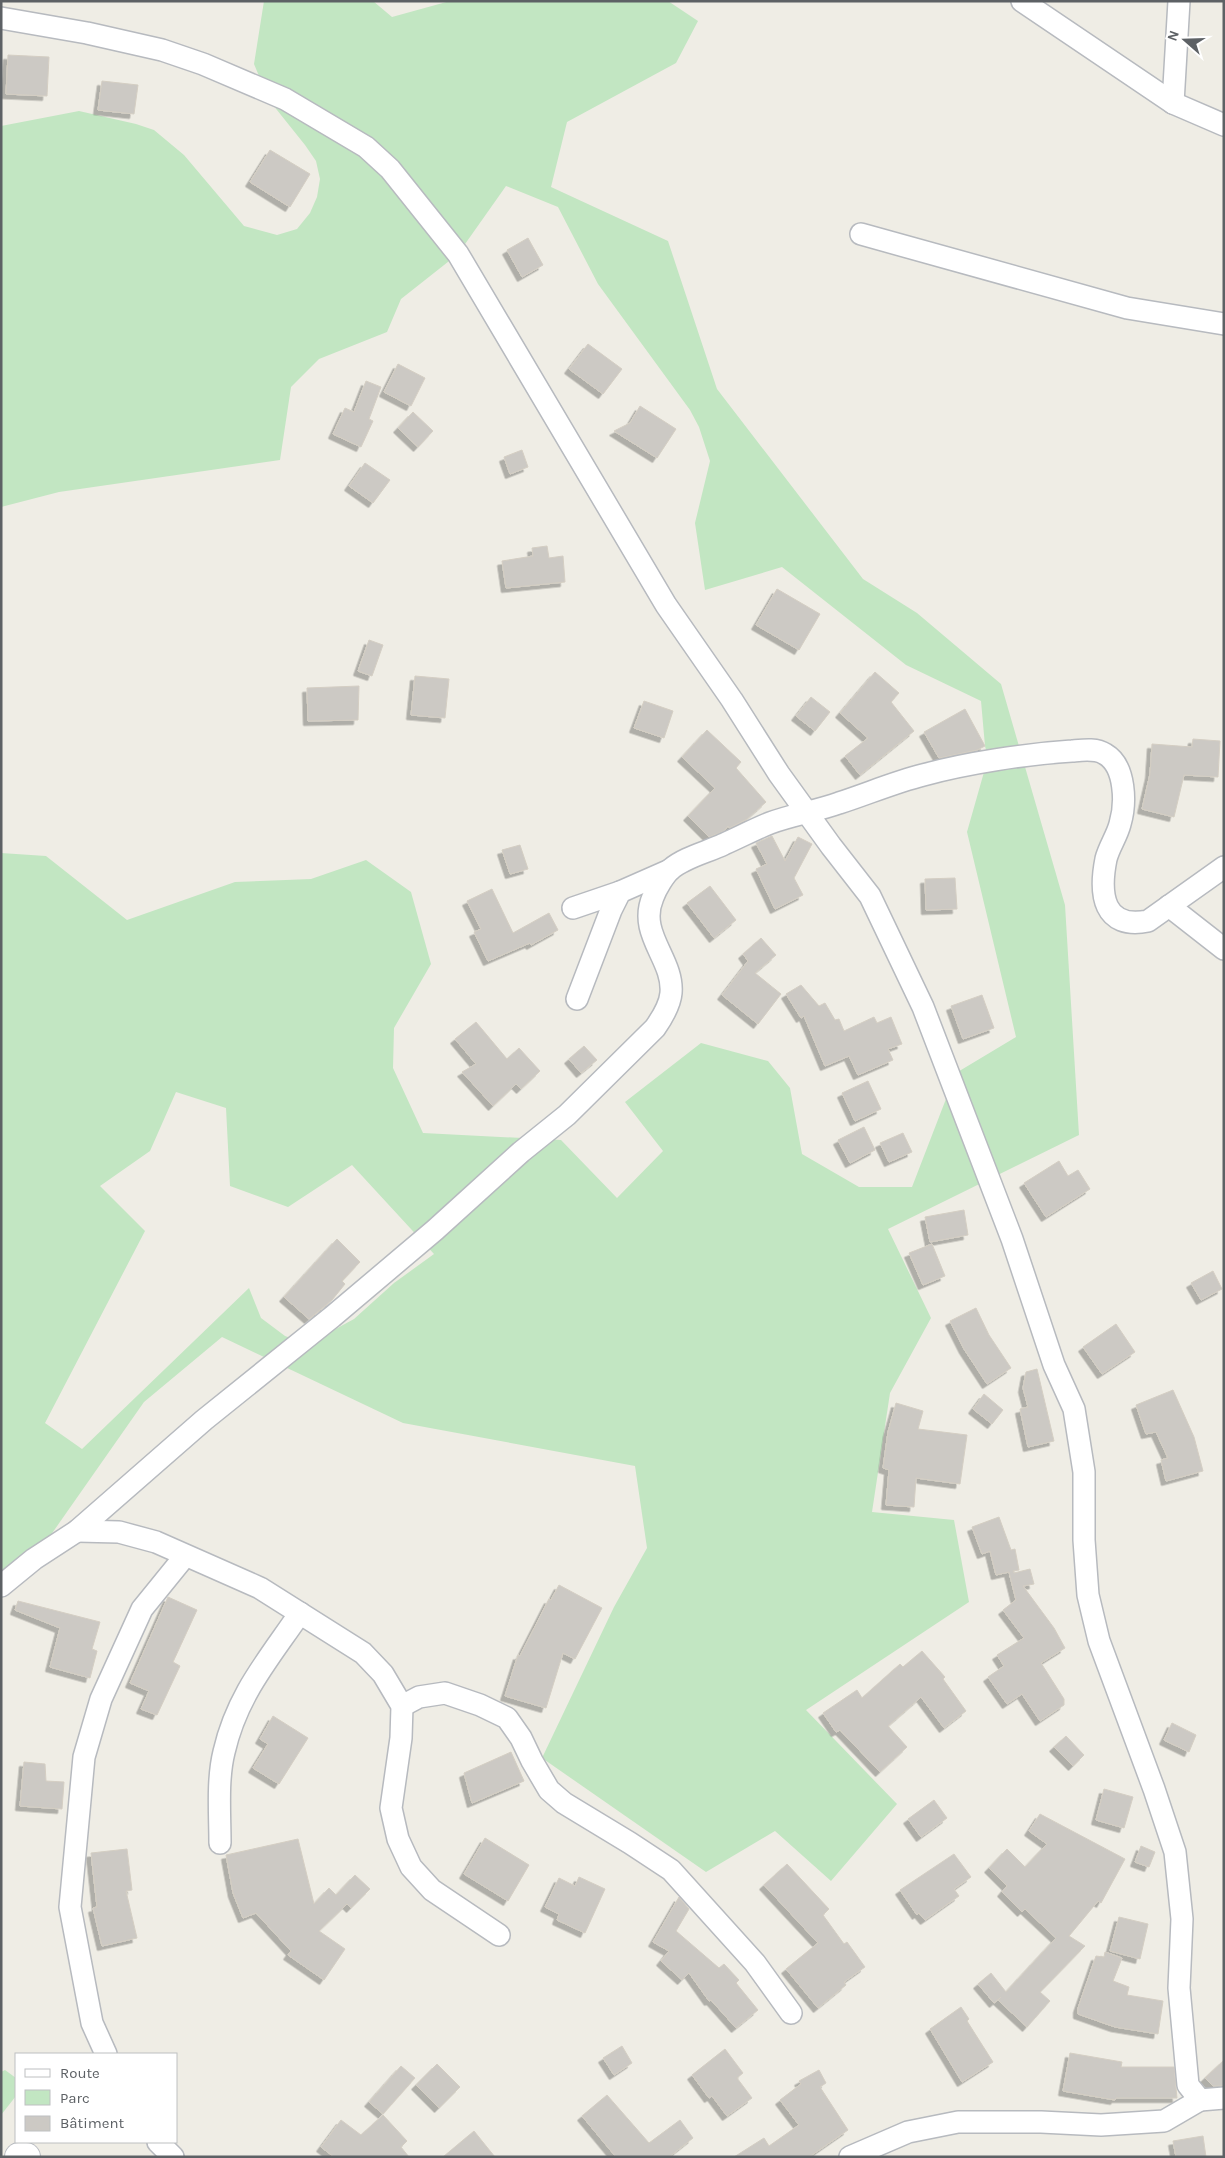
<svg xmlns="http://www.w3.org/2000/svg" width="1225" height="2158" font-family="Karla,sans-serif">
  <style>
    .green { fill: #c2e6c2; fill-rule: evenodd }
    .building { fill: #ccc9c4; stroke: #d4cec3; filter: url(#shadow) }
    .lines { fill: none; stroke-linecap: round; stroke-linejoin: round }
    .street-casing { stroke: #b7babf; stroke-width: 24 }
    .secondary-casing { stroke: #b8bbc1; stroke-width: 30 }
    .street { stroke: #fff; stroke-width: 21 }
    .secondary { stroke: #fff; stroke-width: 28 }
  </style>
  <defs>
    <filter id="shadow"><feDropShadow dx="-4.5" dy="4.5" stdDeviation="0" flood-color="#0004"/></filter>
  </defs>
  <rect width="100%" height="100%" fill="#efede5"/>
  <g class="green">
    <path d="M264,1h109l19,16 58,-16h218l30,20 -22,42 -109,59 -16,65 117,54 49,148 146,190 54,34 84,71 64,221 14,230 -191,94 43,89 -41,75 -18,119 82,8 15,82 -163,108 91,94 -66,77 -56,-50 -69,41 -164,-114 72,-151 33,-59 -12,-82 -232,-43 -181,-86 -78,65 -110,157 -33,12v-718l45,3 81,64 108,-38 76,-3 55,-19 45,32 20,72 -37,64 -1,40 30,65 138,7 56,58 46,-47 -38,-49 76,-59 67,18 22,27 12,66 57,33h53l44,-114 60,-36 -49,-205 21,-74 -3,-12 -4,-45 -75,-36 -124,-98 -77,23 -10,-67 15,-62 -11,-34 -9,-17 -92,-126 -40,-77 -52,-21 -48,68 -57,45 -14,33 -68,27 -28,28 -11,73 -221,32 -58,15v-381l78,-15 57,13 18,6 30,25 60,71 33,9 20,-6 13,-16 7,-16 3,-18 -4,-18 -11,-16 -36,-45 -15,-36zM176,1092l50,16 4,78 58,21 64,-42 82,89 -40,29 -40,36 -46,25 -23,-8 -24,-18 -12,-30 -167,161 -37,-26 100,-192 -45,-45 50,-35z"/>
    <path d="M5,2070l11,8v18l-15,19v-43z"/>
  </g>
  <g class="building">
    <path d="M8,55l41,2 -2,39 -41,-2z"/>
    <path d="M102,81l36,4 -4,29 -36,-4z"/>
    <path d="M270,150l40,24 -20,33 -40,-25z"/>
    <path d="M528,238l15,27 -21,12 -15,-27z"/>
    <path d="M588,344l34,25 -19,25 -34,-25z"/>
    <path d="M398,364l27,14 -14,28 -27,-14z"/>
    <path d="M366,381l15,6 -12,32 4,2 -12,26 -28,-13 12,-26 9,4z"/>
    <path d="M640,406l36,23 -19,29 -43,-27 16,-8z"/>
    <path d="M413,412l20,19 -15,16 -20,-19z"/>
    <path d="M522,450l6,17 -18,7 -6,-17z"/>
    <path d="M365,463l25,17 -17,23 -24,-17z"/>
    <path d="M547,546l2,12 14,-2 2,26 -59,6 -4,-27 31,-5 -1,-8z"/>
    <path d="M777,589l43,25 -21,36 -43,-25z"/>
    <path d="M369,640l14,5 -11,31 -14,-5z"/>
    <path d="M875,672l24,21 -8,9 23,29 -54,44 -15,-19 23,-18 -28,-25z"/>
    <path d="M415,676l34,3 -4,39 -34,-3z"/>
    <path d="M359,686l-1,34 -50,1 -1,-33z"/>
    <path d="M811,697l19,15 -15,19 -19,-15z"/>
    <path d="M644,701l29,10 -9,27 -30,-10z"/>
    <path d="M965,709l20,37 -8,4 -38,8 -15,-26z"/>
    <path d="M707,730l34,32 -5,6 30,34 -19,17 -18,9 -1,-2 -4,5 -15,6 -21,-21 27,-28 -33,-31z"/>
    <path d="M1193,739l27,2 -2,36 -34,-2 -10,42 -32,-8 8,-35 2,-30 40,3z"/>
    <path d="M772,836l13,25 13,-24 14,7 -18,34 9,17 -28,14 -19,-40 11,-5 -11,-21z"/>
    <path d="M520,845l8,24 -18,5 -8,-24z"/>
    <path d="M955,878l2,31 -31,1 -1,-31z"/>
    <path d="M710,886l26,34 -22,18 -27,-35z"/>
    <path d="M492,889l21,44 36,-20 9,17 -27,15 -1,-2 -42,18 -14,-29 7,-3 -14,-28z"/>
    <path d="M761,938l15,17 -21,18 26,21 -23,30 -36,-29 26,-34 -5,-7z"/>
    <path d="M801,985l18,21 6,-3 10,17 4,-1 5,12 30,-14 3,6 14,-6 11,27 -14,5 5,11 -35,15 -9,-19 -24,10 -21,-50 -3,2 -15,-24z"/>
    <path d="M982,995l12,33 -31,11 -12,-33z"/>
    <path d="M476,1022l31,37 12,-11 21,23 -19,18 -5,-5 -23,22 -31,-34 14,-8 -21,-25z"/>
    <path d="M584,1046l13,14 -16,13 -12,-14z"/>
    <path d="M868,1081l13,28 -26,12 -13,-28z"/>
    <path d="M864,1127l11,23 -25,13 -12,-23z"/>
    <path d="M903,1133l9,19 -23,10 -9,-19z"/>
    <path d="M1059,1161l9,15 10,-6 12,19 -44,28 -22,-34z"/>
    <path d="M964,1210l4,25 -38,7 -5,-25z"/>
    <path d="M337,1239l23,23 -18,19 3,3 -13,16 -23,19 -25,-22z"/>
    <path d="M932,1244l13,32 -22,9 -14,-32z"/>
    <path d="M1213,1271l9,18 -21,11 -10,-17z"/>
    <path d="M976,1308l13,27 22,33 -24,16 -23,-35 -14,-28z"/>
    <path d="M1116,1324l19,28 -33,22 -19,-27z"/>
    <path d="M1037,1369l17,72 -26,6 -8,-38 8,-2 -5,-19 3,-16z"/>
    <path d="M1173,1390l21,47 9,34 -37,10 -5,-21 7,-2 -12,-26 -10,2 -10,-29z"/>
    <path d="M984,1394l19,16 -11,14 -19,-15z"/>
    <path d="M896,1403l27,8 -5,18 49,6 -7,49 -44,-6 -2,29 -28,-2 3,-35 -6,-2 5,-36z"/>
    <path d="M999,1517l12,33 4,-1 4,21 -6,1 1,2 16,-4 4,15 -11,2 31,42 11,20 -24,15 23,36v6l-24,16 -18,-27 -15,10 -19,-27 16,-11 -7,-11 27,-17 -21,-28 13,-10 -7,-28 -13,3 -6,-24 -8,3 -10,-27z"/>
    <path d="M559,1585l43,23 -27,51 -12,-6 -17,55 -41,-12 13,-41 2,1 29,-57 2,1z"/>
    <path d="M168,1597l29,13 -24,52 7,4 -23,49 -16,-6 8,-18 -19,-8z"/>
    <path d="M18,1601l82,21 -8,27 5,2 -7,27 -40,-11 10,-39 -45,-18z"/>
    <path d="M922,1651l23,26 -2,2 23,32 -22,17 -23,-31 -33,29 19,21 -27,25 -40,-42 -4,2 -13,-19 34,-23 5,8 38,-34 3,3z"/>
    <path d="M273,1716l35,22 -29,46 -26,-16 15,-24 -8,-5z"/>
    <path d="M1172,1723l24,12 -7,17 -25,-12z"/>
    <path d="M1066,1736l18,19 -11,11 -19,-19z"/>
    <path d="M511,1752l13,29 -52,22 -8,-30z"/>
    <path d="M24,1762l21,2 1,17 18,1 -2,27 -42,-3z"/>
    <path d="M1104,1789l29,8 -9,31 -28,-8z"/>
    <path d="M934,1800l13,18 -26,19 -13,-18z"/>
    <path d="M1040,1814l85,45 -24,44 -3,-2 -29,35 16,10 -45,46 10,9 -23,26 -29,-27 3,-3 -7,6 -16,-19 13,-11 15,19 50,-54 -31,-29 -3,3 -20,-20 5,-6 -18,-18 18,-19 18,18 22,-23 -18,-13z"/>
    <path d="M485,1838l44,27 -21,36 -44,-27z"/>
    <path d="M298,1839l16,65 15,-16 7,7 19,-20 15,14 -19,19 -4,-4 -28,27 26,18 -21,31 -36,-25 3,-4 -35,-38 -13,5 -10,-25 -7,-38z"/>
    <path d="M1141,1846l14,6 -6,15 -14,-5z"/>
    <path d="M127,1849l5,41 -6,1 11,47 -35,8 -9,-38 4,-1 -6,-54z"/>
    <path d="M954,1854l17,23 -17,12 5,7 -34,24 -6,-7 -2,2 -17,-25z"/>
    <path d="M787,1864l42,45 -6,6 21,29 3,-2 18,25 -21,15 2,3 -28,23 -32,-39 32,-26 -54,-58z"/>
    <path d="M579,1877l26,12 -20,44 -28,-13 2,-6 -14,-7 14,-29 16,8z"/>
    <path d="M679,1897l10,12 -13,22 43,37 5,-4 15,16 -3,3 22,27 -22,18 -25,-28 -2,1 -20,-28 -7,7 -21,-19 8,-10 -16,-9z"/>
    <path d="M1119,1917l29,7 -8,35 -30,-8z"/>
    <path d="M1105,1952l17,6 -9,23 16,6 -2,8 36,6 -5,33 -43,-7 -37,-13v-6l18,-52 8,1z"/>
    <path d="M961,2007l8,12 -2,2 26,41 -31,20 -32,-53z"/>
    <path d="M622,2046l10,17 -18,12 -11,-17z"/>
    <path d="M725,2049l18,24 -6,5 15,20 -25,18 -15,-20 -3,2 -17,-23z"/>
    <path d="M1070,2053l52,9 -1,5h53l3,31h-61l-1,2 -52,-9z"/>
    <path d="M1224,2060v26h-11l-8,-8z"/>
    <path d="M437,2064l23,23 -21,21 -23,-23z"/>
    <path d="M401,2066l14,12 -32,36 -14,-12z"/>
    <path d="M819,2070l7,13 -6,4 28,43 -39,27h-75l30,-19 5,8 30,-21 -19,-25 21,-16 -2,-3z"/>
    <path d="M607,2095l42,48 31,-23 13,18 -24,19h-53l-34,-41z"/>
    <path d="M383,2115l24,26 -6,6 8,10h-75l-13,-10 20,-27 20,15z"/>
    <path d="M474,2131l21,26h-52z"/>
    <path d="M1203,2136l3,21h-30l-3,-16z"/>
  </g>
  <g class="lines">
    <g class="street-casing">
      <g id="street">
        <path d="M1022,1l151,102 51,22"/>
        <path d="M1,18l86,15 75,17 41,14 82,35 81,48 24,22 68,85 208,351 66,95 47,74 52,72 39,50 53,111 89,232 42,126 20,44 10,63v68l4,55 11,46 55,148 21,63 7,67 -3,69 9,97 12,15 24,-2"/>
        <path d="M1173,103l6,-102"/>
        <path d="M861,234l266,74 97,16"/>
        <path d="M1169,906l55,43"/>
        <path d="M573,908l47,-16"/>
        <path d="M577,999l34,-89 9,-18 50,-22"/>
        <path d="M77,1531l42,1 37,10 104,46 103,65 20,21 19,32 -1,32 -10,70 7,31 13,28 21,23 67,45"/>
        <path d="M1,1586l33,-27 43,-28 127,-111 128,-103 103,-87 86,-78 46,-37 88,-87c7,-10 15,-23 16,-35 3,-34 -34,-59 -18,-96 3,-8 11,-22 18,-28 14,-12 37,-17 53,-25 16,-7 31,-15 46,-21 21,-8 47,-12 69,-20 28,-9 56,-21 84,-28 44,-12 103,-21 149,-24 11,-1 24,-3 33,3 21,12 21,50 15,70 -3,12 -11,23 -14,35 -7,35 -3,71 42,62l76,-54"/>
        <path d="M402,1706l17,-9 26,-4 35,12 27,13 14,20 11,23 17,29 15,13 66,40 41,27 84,93 36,50"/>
        <path d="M220,1843c0,-28 -3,-63 4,-91 13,-57 44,-92 76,-139"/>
        <path d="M106,2054l-14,-31 -22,-116 14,-150 17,-58 41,-90 43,-53"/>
        <path d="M158,2142l15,15"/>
        <path d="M850,2157l58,-25 50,-10h83l60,3 63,-4 36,-21"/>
      </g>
    </g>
    <g class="secondary-casing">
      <path id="secondary" d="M19,2157h7"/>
    </g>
    <use href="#street" class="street"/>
    <use href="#secondary" class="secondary"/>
  </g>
  <rect width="1225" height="2158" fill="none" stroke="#5d6165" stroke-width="5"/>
  <rect x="15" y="2053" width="162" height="90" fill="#ffffff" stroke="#bec0c1"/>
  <rect x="25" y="2069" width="25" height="8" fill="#ffffff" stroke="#bec0c1"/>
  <text x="60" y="2078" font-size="15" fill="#5d6165">Route</text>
  <rect x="25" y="2090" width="25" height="15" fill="#c2e6c2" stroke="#bec0c1"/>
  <text x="60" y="2103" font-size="15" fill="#5d6165">Parc</text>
  <rect x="25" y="2116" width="25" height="15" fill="#ccc9c4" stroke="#bec0c1"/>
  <text x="60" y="2128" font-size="15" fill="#5d6165">Bâtiment</text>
  <g transform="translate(1185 40) rotate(290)" stroke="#ffffff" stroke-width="4" paint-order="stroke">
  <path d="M0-4L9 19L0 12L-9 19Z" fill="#5d6165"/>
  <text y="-8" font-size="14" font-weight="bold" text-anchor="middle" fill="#5d6165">N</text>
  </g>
</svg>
